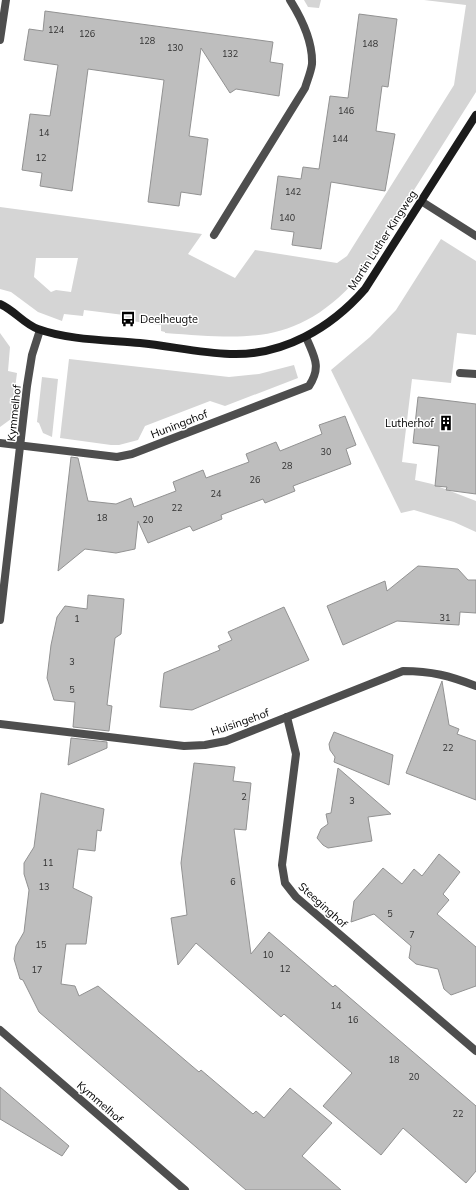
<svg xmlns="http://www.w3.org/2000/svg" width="476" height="1190" font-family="Mulish,sans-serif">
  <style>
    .green { fill: #d5d5d5; fill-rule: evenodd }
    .building { fill: #bebebe; stroke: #929292 }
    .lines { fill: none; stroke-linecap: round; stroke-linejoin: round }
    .street { stroke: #4e4e4e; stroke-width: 8 }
    .secondary { stroke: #1b1b1b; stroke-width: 8 }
    .labels { text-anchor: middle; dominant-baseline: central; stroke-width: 3; stroke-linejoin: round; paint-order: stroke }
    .number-label { font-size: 9px; fill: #303030 }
    .street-label { font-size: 11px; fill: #000; stroke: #fff }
    .poi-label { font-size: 11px; fill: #000; stroke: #fff; text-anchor: start }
  </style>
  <rect width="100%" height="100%" fill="#fff"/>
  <g class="green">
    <path d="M304,0h17l-2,8 -11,-1z"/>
    <path d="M424,0h52v92l-117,185c-62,69 -110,62 -194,56v-1l-4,-1v-6l-37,-5v-5l-40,-5 -1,6 -19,-2 -2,7 -24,-9 -27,-20 -11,-3v-82l202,27 -14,20 47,24 20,-28 82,13 10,-7 107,-171 12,-80zM36,258h42l-7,34 -15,-2 -5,2 -17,-15z"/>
    <path d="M441,239l35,22v74l-19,-2 -6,50 -39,-4 -10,83 15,2 -2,16 17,4 44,17v31l-22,-10 -40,-12 -13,3 -70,-143 39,-33 26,-27z"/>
    <path d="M0,333l10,14 -2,24 9,2 -6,46 -11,8z"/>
    <path d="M69,359l160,18 30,-3 35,-9 4,13 -73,28 -15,-5 -65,25 -7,14 -19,5h-8l-51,-7z"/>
    <path d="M42,377l16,2 -6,58 -9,-4 -4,-10 -2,-1z"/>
  </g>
  <g class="building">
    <path d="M45,11l228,31 -3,20 13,2 -4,32 -43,-7 -6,4 -29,-45 -12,88 19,3 -7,56 -20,-3 -2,14 -31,-4 16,-122 -76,-11 -16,122 -32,-5 2,-13 -20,-3 8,-56 20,2 8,-51 -34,-5 5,-31 14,2z"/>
    <path d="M359,14l38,5 -9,68 -6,-1 -6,45 19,3 -10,57 -54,-9 -10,67 -29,-4 2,-13 -23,-3 7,-53 23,3 2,-12 16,2 11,-73 18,2z"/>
    <path d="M418,397l58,7v90l-30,-4 1,-3 -12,-1 4,-40 -26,-3z"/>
    <path d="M345,416l11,29 -10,4 5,15 -58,22 2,5 -30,12 -2,-4 -42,16 1,4 -29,12 -3,-5 -42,17 -10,-22 -3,28 -19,4 -31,-4 -27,22 13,-114 7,1 10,43 28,3 15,-6 3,9 42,-16 -3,-9 30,-12 3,8 43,-16 -3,-8 30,-12 4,9 42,-17 -3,-9z"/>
    <path d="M418,566l40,3 10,11h8v33l-16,-1 -1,13 -62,-4 -54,24 -16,-39 58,-25 2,10z"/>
    <path d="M88,595l36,4 -3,35 -6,4 -8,67 5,1 -3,25 -36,-4 2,-25 -21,-2 -7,-22 4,-33 6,-28 8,-11 22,3z"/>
    <path d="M284,607l25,53 -117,50 -32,-3 4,-34 56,-23 -2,-4 14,-6 -4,-8z"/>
    <path d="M442,681l7,44 10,4 -2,5 19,7v59l-70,-27z"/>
    <path d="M334,732l59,23 -4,30 -55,-23 1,-5 -5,-7 -1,-6z"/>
    <path d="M71,738l36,4v6l-39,17z"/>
    <path d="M194,763l41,4 -2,14 18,2 -5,47 -12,-1 17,125 18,-22 64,55 2,-2 141,121v65l-10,12 -63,-55 -22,27 -58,-49 29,-33 -68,-59 -3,3 -85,-74 -18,22 -7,-47 16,-3 -6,-52z"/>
    <path d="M338,768l53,46 -23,3 4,24 -44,7 -5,-3 -6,-7 4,-9 7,-5 -2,-10 5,-1z"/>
    <path d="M41,793l63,16 -3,22 -4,-1 -2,21 -17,-2 -5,39 19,9 -6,47h-20l-5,40 14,2 4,10 19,-10 101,86 2,-2 52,44 3,-3 8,7 26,-30 42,35 -30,33 39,34h-95l-207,-178 -16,-32 -3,-1 -6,-20 2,-13 8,-14 5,-42 -5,-16v-11l10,-16z"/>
    <path d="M439,854l21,18 -17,22 6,6 -12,14 39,33v39l-25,9 -7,-6 -6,-20 -22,-5 -7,-6 2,-12 -37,-32 -23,8 3,-21 29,-33 19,16 12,-15 8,7z"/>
    <path d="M0,1087l69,59 -7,10 -62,-37z"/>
  </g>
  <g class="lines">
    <g class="street">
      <path d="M0,40l6,-40"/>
      <path d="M421,201l55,35"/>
      <path d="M214,235l91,-147c2,-7 6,-16 7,-24 1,-23 -10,-45 -22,-64"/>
      <path d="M460,373l16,1"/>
      <path d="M0,443l117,14 15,-3 177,-68c13,-20 5,-29 -3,-49"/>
      <path d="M0,620l27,-234 5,-31 8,-25"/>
      <path d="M287,717l9,37 -14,111 3,18 11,14 180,154"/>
      <path d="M0,724l184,22 21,-1 21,-4 177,-70c29,0 47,5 73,15"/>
      <path d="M0,1030l185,160"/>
    </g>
    <path class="secondary" d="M0,304c14,6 24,20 38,25 30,11 70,11 102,14 30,3 60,10 90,11 53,2 101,-26 135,-65l111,-174"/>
  </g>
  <defs>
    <g id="bus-bare" transform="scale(1.2)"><path d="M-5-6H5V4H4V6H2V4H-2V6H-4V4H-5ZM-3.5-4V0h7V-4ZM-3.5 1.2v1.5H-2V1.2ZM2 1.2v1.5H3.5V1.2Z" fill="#000" stroke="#fff" stroke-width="2.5" paint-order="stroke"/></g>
    <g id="building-bare" transform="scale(1.2)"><path d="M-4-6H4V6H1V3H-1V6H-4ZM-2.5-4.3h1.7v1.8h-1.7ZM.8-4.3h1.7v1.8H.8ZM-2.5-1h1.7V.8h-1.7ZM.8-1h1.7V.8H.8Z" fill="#000" stroke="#fff" stroke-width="2.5" paint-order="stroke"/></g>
  </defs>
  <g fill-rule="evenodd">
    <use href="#bus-bare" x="128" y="319"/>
    <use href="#building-bare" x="446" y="423"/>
  </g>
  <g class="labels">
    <g class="number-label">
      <text x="56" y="29">124</text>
      <text x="87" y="33">126</text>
      <text x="147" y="40">128</text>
      <text x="370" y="43">148</text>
      <text x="175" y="47">130</text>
      <text x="230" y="53">132</text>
      <text x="346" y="110">146</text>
      <text x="44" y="132">14</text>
      <text x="340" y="138">144</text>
      <text x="41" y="157">12</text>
      <text x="293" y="191">142</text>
      <text x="287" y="217">140</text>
      <text x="326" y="451">30</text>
      <text x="287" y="465">28</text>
      <text x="255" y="479">26</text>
      <text x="216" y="493">24</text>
      <text x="177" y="507">22</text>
      <text x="102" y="517">18</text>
      <text x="148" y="519">20</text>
      <text x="445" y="617">31</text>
      <text x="77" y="618">1</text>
      <text x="72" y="661">3</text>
      <text x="72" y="689">5</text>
      <text x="448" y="747">22</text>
      <text x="244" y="796">2</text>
      <text x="352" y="800">3</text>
      <text x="48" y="862">11</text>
      <text x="233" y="881">6</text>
      <text x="44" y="886">13</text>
      <text x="390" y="913">5</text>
      <text x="412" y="934">7</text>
      <text x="41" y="944">15</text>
      <text x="268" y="954">10</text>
      <text x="285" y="968">12</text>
      <text x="37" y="969">17</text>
      <text x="336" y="1005">14</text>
      <text x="353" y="1019">16</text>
      <text x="394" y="1059">18</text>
      <text x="414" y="1076">20</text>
      <text x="458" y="1113">22</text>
    </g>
    <g class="street-label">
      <text transform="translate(382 240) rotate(-57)">Martin Luther Kingweg</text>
      <text transform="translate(14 413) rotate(-84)">Kymmelhof</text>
      <text transform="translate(179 424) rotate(-21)">Huningahof</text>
      <text transform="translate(240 722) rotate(-19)">Huisingehof</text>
      <text transform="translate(323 905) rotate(42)">Steeginghof</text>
      <text transform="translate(100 1102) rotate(41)">Kymmelhof</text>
    </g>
    <g class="poi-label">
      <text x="140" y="319">Deelheugte</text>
      <text x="434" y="423" text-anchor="end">Lutherhof</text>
    </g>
  </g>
</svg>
